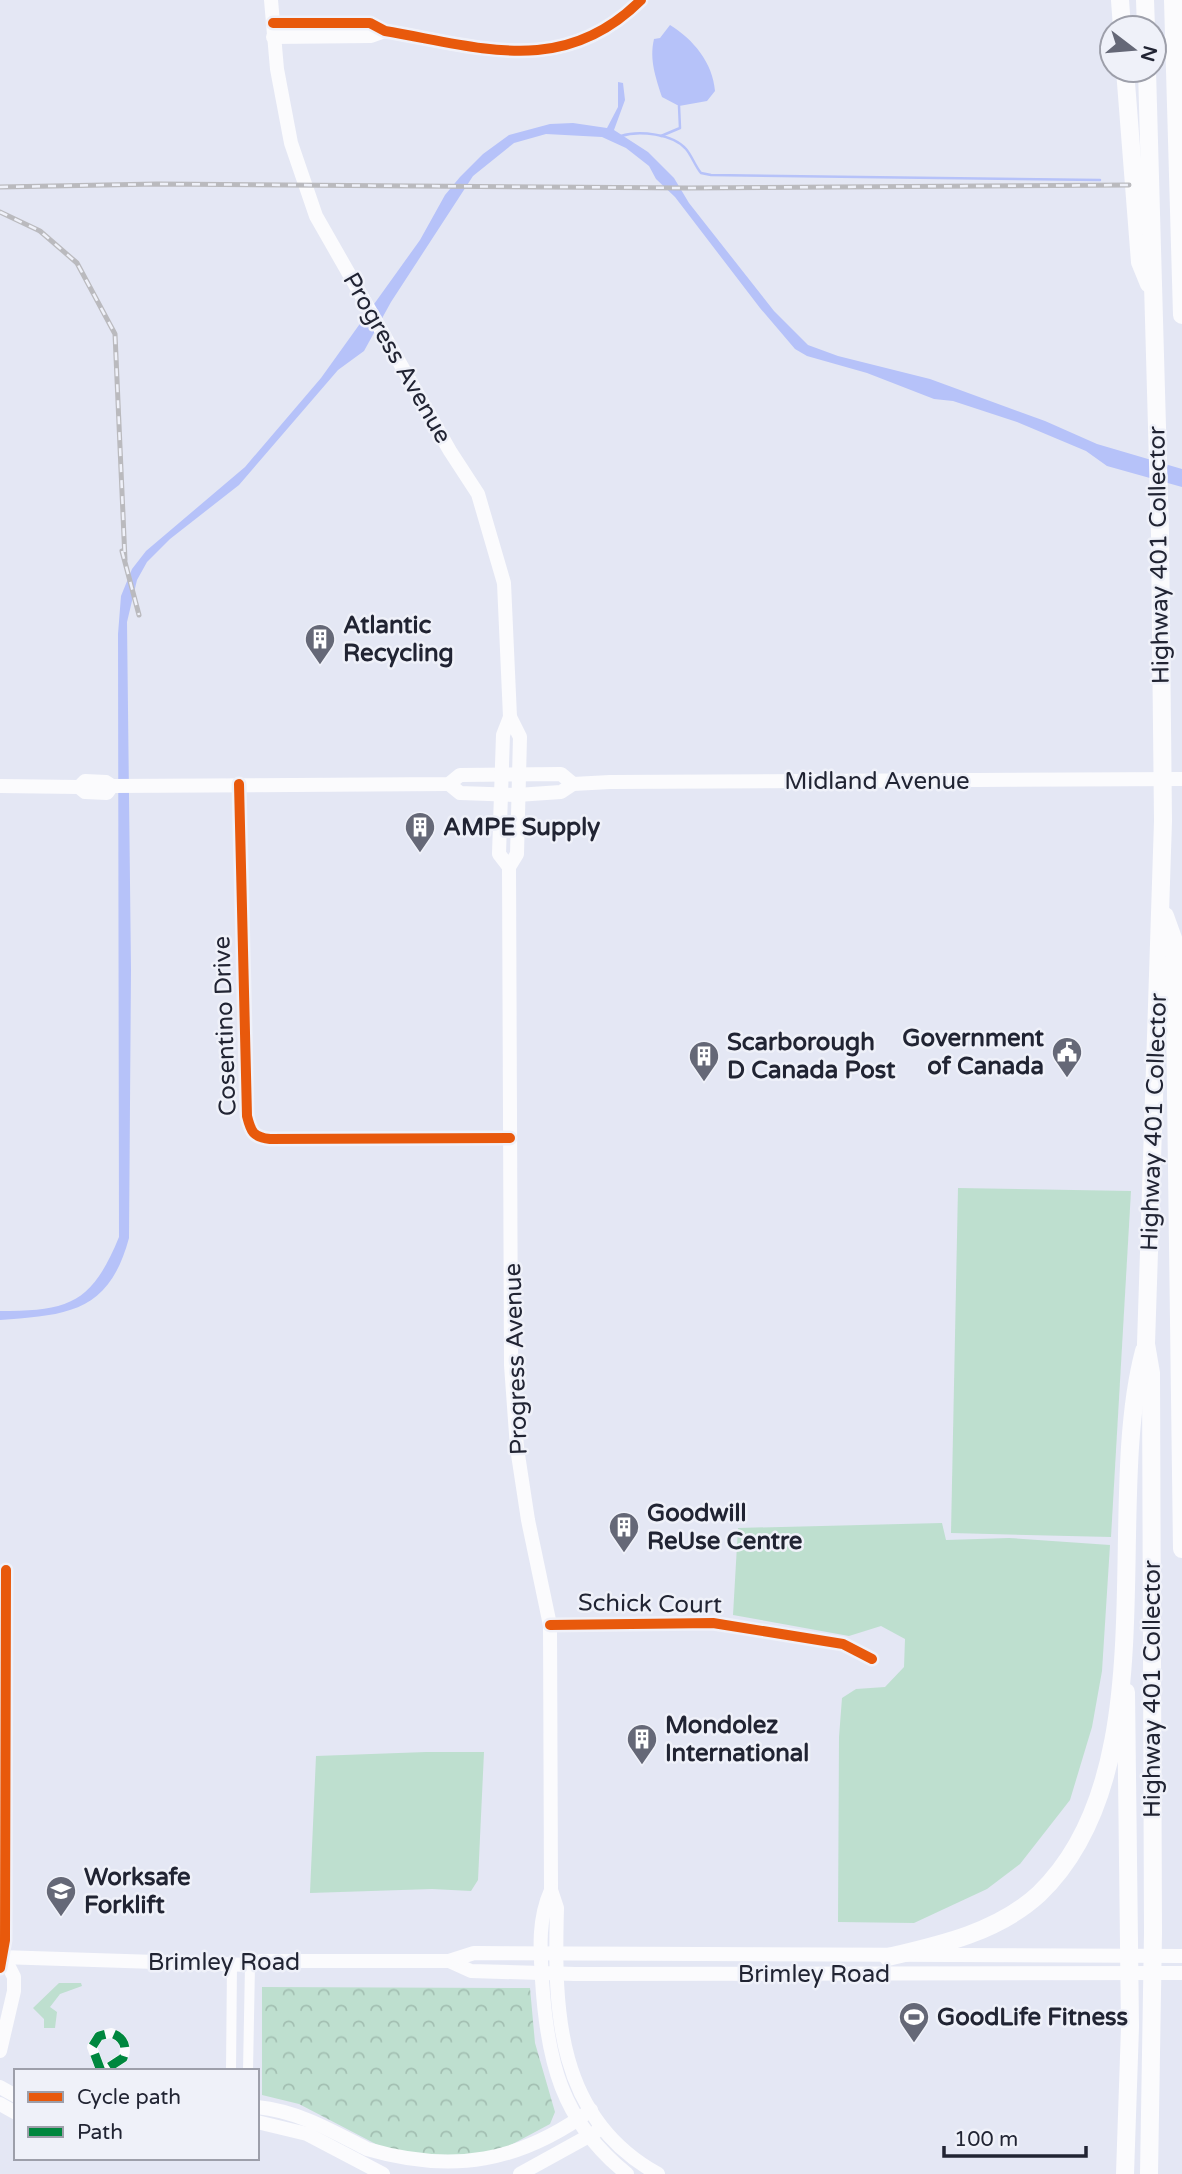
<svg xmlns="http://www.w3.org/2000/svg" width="1182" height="2174" font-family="'Varela Round',sans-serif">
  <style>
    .grass { fill: #bedfcf }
    .park { fill: url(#park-crowns) }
    .water { fill: #b6c2f9 }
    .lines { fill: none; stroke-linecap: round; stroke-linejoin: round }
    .stream { stroke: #b6c2f9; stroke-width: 2.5 }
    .street { stroke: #fbfbfd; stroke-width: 10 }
    .secondary { stroke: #fbfbfd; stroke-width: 14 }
    .highway { stroke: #fbfbfd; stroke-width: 18 }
    .rail-casing { stroke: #bababe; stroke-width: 5 }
    .rail { stroke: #eff1f9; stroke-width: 2.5; stroke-dasharray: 8; stroke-linecap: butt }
    .quiet { stroke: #00873e; stroke-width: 9; stroke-dasharray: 18 9; stroke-linecap: butt }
    .cycleway-casing { stroke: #eff1f9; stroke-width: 15 }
    .cycleway { stroke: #e8590c; stroke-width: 10 }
    .labels { text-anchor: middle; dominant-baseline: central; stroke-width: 5; stroke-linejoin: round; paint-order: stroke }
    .street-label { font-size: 24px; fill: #212433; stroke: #eff1f9 }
    .poi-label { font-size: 24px; font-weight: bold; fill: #212433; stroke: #eff1f9; text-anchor: start }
  </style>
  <defs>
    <pattern id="park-crowns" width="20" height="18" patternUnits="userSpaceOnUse" patternTransform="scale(1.75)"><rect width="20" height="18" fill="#bedfcf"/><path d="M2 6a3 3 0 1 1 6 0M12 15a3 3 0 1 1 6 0" fill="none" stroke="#a3bfb2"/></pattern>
  </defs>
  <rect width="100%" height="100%" fill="#e4e7f4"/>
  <g class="grass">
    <path d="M958,1188l173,3 -20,346 -160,-4z"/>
    <path d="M942,1523l4,17 63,-2 101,7 -8,126 -10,56 -22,73 -50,64 -33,25 -73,34 -76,-1 1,-185 3,-39 14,-9 29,-2 19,-20 1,-28 -24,-13 -32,10 -116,-21 5,-87z"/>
    <path d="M426,1752h58l-6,128 -7,11 -39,-2 -122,4 6,-137z"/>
    <path d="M59,1983h22l1,3 -22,8 -10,13 7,5 -2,16h-11v-9l-11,-11z"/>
  </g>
  <path class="park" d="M262,1987l268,1 5,55 20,69 -5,12 -54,29 -24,7 -79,-7 -94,-49 -37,-9z"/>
  <g class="water">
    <path d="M670,25c23,14 43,38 45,66l-8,10 -28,5 -17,-9c-6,-19 -13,-37 -8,-58l6,-1z"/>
    <path d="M618,82l5,1 2,17 -11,30 34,22 26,26 15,25 85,108 34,34 30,11 92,23 115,42 52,23 85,25v18l-75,-21 -21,-15 -69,-29 -64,-21 -19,-2 -67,-26 -60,-17 -12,-7 -35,-41 -85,-111 -19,-18 -7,-13 -23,-18 -24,-11 -56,-3 -32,9 -41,33 -82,126 -27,49 -26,19 -99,115 -69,54 -23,23 -10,18 -10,42 4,347 -2,269c-20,75 -62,77 -129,82v-9c70,0 92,-8 119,-74l-1,-603 3,-38 11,-27 14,-18 99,-84 76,-89 99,-138 25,-45 15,-18 23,-23 26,-19 41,-11 23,-1 34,5 11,-21z"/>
  </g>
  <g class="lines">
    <g class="stream">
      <path d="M621,136c18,-6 52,-2 65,13 6,7 9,17 15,24l10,2 389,5"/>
      <path d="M661,136l19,-8 -1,-22"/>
    </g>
    <g class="street">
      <path d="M239,784l8,332c4,16 6,21 23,23l240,-1"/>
      <path d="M550,1625l163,-2 130,21 29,15"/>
      <path d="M4,1957l2,-387"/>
      <path d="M101,2071l-9,-24 7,-11 12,-3c12,4 17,13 12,25l-14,9v4"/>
      <path d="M231,2071l1,-107"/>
      <path d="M248,2071l2,-106"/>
    </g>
    <g class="secondary">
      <path d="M271,0l6,69 14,74 25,73 134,235 28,43 26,89 6,134 10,20 -3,117 -8,13 2,498 6,83 11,72 22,105 1,265 6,18c-3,103 -1,210 101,266"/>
      <path d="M273,23h97l15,8c96,16 178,47 256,-31"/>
      <path d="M273,37l98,-1 14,-5"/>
      <path d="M449,784l11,9 57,2 44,-3 12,-8 37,-2 572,-3"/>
      <path d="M0,786l79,1 6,5 22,1 5,-7"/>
      <path d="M79,787l6,-6 21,1 6,4 337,-2 11,-9 101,-1 12,10"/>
      <path d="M509,867l-10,-13 4,-119 7,-18"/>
      <path d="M551,1890c-13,29 -11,58 -9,90 5,80 19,141 85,194"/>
      <path d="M0,1957l250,8 11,-4h188l25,-8 708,3"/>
      <path d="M449,1961l22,10 104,3 607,-1"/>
      <path d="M0,2051l14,-60v-14l-10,-20"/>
      <path d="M0,2087l16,9"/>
      <path d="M0,2104l16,9"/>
      <path d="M257,2107c41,4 75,24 110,42 86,25 153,13 224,-39"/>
      <path d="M257,2122l50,12 76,40"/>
      <path d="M520,2174l76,-42"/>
    </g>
    <g class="highway">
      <path d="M1120,0l2,28"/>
      <path d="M1145,0l1,28"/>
      <path d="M1173,0l9,315"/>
      <path d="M1125,70l15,192 9,22"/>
      <path d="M1147,70l13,464 3,287 -17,523 5,29 2,560 -4,241"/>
      <path d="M1165,916l9,25 8,608"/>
      <path d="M888,1957c52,-12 110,-25 151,-63 130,-125 63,-384 105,-543"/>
      <path d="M1125,2174l5,-147 -4,-335"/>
    </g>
    <g class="rail-casing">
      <g id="rail">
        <path d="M0,187l157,-3 531,4 441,-3"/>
        <path d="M0,212l40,19 37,32 38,71 10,226"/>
        <path d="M122,551l17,64"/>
      </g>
    </g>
    <use href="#rail" class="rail"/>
    <path class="quiet" d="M101,2071l-9,-24 7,-11 12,-3c12,4 17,13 12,25l-14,9v4"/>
    <g class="cycleway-casing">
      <g id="cycleway">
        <path d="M273,23h97l15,8c96,16 178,47 256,-31"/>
        <path d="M239,784l8,332c4,16 6,21 23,23l240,-1"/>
        <path d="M550,1625l163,-2 130,21 29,15"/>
        <path d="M0,1968l5,-28 1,-370"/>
      </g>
    </g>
    <use href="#cycleway" class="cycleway"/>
  </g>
  <defs>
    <g id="building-pin" transform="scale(1.575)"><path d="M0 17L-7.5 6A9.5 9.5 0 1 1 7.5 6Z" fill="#656877" stroke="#eff1f9"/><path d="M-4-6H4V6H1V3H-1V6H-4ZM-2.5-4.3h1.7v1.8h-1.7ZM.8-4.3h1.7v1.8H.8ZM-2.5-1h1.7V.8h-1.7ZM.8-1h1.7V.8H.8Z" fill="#fff"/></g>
    <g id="civic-pin" transform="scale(1.575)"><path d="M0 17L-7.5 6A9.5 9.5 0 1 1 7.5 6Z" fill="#656877" stroke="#eff1f9"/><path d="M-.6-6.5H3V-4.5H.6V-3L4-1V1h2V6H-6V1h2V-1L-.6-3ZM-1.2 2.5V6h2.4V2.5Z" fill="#fff"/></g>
    <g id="university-pin" transform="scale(1.575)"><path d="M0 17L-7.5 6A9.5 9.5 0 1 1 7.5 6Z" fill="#656877" stroke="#eff1f9"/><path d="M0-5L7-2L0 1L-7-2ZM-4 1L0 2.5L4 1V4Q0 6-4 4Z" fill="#fff"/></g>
    <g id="stadium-pin" transform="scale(1.575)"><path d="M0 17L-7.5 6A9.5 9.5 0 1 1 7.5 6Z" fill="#656877" stroke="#eff1f9"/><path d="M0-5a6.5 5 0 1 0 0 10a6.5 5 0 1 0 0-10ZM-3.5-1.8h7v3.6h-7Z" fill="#fff"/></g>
  </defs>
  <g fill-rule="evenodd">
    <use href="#building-pin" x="320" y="639"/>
    <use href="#building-pin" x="420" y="827"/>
    <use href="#civic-pin" x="1067" y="1052"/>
    <use href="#building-pin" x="704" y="1056"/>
    <use href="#building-pin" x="624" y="1527"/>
    <use href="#building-pin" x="642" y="1739"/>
    <use href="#university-pin" x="61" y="1891"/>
    <use href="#stadium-pin" x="914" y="2017"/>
  </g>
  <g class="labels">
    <g class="street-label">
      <text transform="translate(397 358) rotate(60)">Progress Avenue</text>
      <text transform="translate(1159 555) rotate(-91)">Highway 401 Collector</text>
      <text x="877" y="781">Midland Avenue</text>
      <text transform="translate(225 1026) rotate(-92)">Cosentino Drive</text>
      <text transform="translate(1154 1122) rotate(-88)">Highway 401 Collector</text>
      <text transform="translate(516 1359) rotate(-92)">Progress Avenue</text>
      <text transform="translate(650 1604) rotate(1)">Schick Court</text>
      <text transform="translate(1152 1689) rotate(-90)">Highway 401 Collector</text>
      <text x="224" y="1962">Brimley Road</text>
      <text x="814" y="1974">Brimley Road</text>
    </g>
    <g class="poi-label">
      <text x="343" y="625">Atlantic<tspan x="343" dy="28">Recycling</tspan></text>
      <text x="443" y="827">AMPE Supply</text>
      <text x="1044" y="1038" text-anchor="end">Government<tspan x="1044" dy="28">of Canada</tspan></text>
      <text x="727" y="1042">Scarborough<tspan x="727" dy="28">D Canada Post</tspan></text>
      <text x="647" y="1513">Goodwill<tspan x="647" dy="28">ReUse Centre</tspan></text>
      <text x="665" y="1725">Mondolez<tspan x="665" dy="28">International</tspan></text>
      <text x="84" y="1877">Worksafe<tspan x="84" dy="28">Forklift</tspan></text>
      <text x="937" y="2017">GoodLife Fitness</text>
    </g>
  </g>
  <rect x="14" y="2069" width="245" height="91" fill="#eff1f9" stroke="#9d9faa" stroke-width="2"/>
  <rect x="28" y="2092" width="35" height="10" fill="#e8590c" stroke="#9d9faa" stroke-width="2"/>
  <text x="77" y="2104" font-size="21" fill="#212433">Cycle path</text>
  <rect x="28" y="2127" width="35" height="10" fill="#00873e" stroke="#9d9faa" stroke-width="2"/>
  <text x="77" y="2139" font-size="21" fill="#212433">Path</text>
  <g transform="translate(1133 49) rotate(106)"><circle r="33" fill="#eff1f9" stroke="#9d9faa" stroke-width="2"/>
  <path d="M0-5L12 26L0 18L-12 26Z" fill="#656877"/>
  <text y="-10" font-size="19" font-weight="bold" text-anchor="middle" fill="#212433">N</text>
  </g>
  <path d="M944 2146v10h142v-10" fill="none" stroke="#212433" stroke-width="3.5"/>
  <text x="954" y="2146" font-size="21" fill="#212433" stroke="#eff1f9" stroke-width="5" paint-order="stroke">100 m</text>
</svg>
